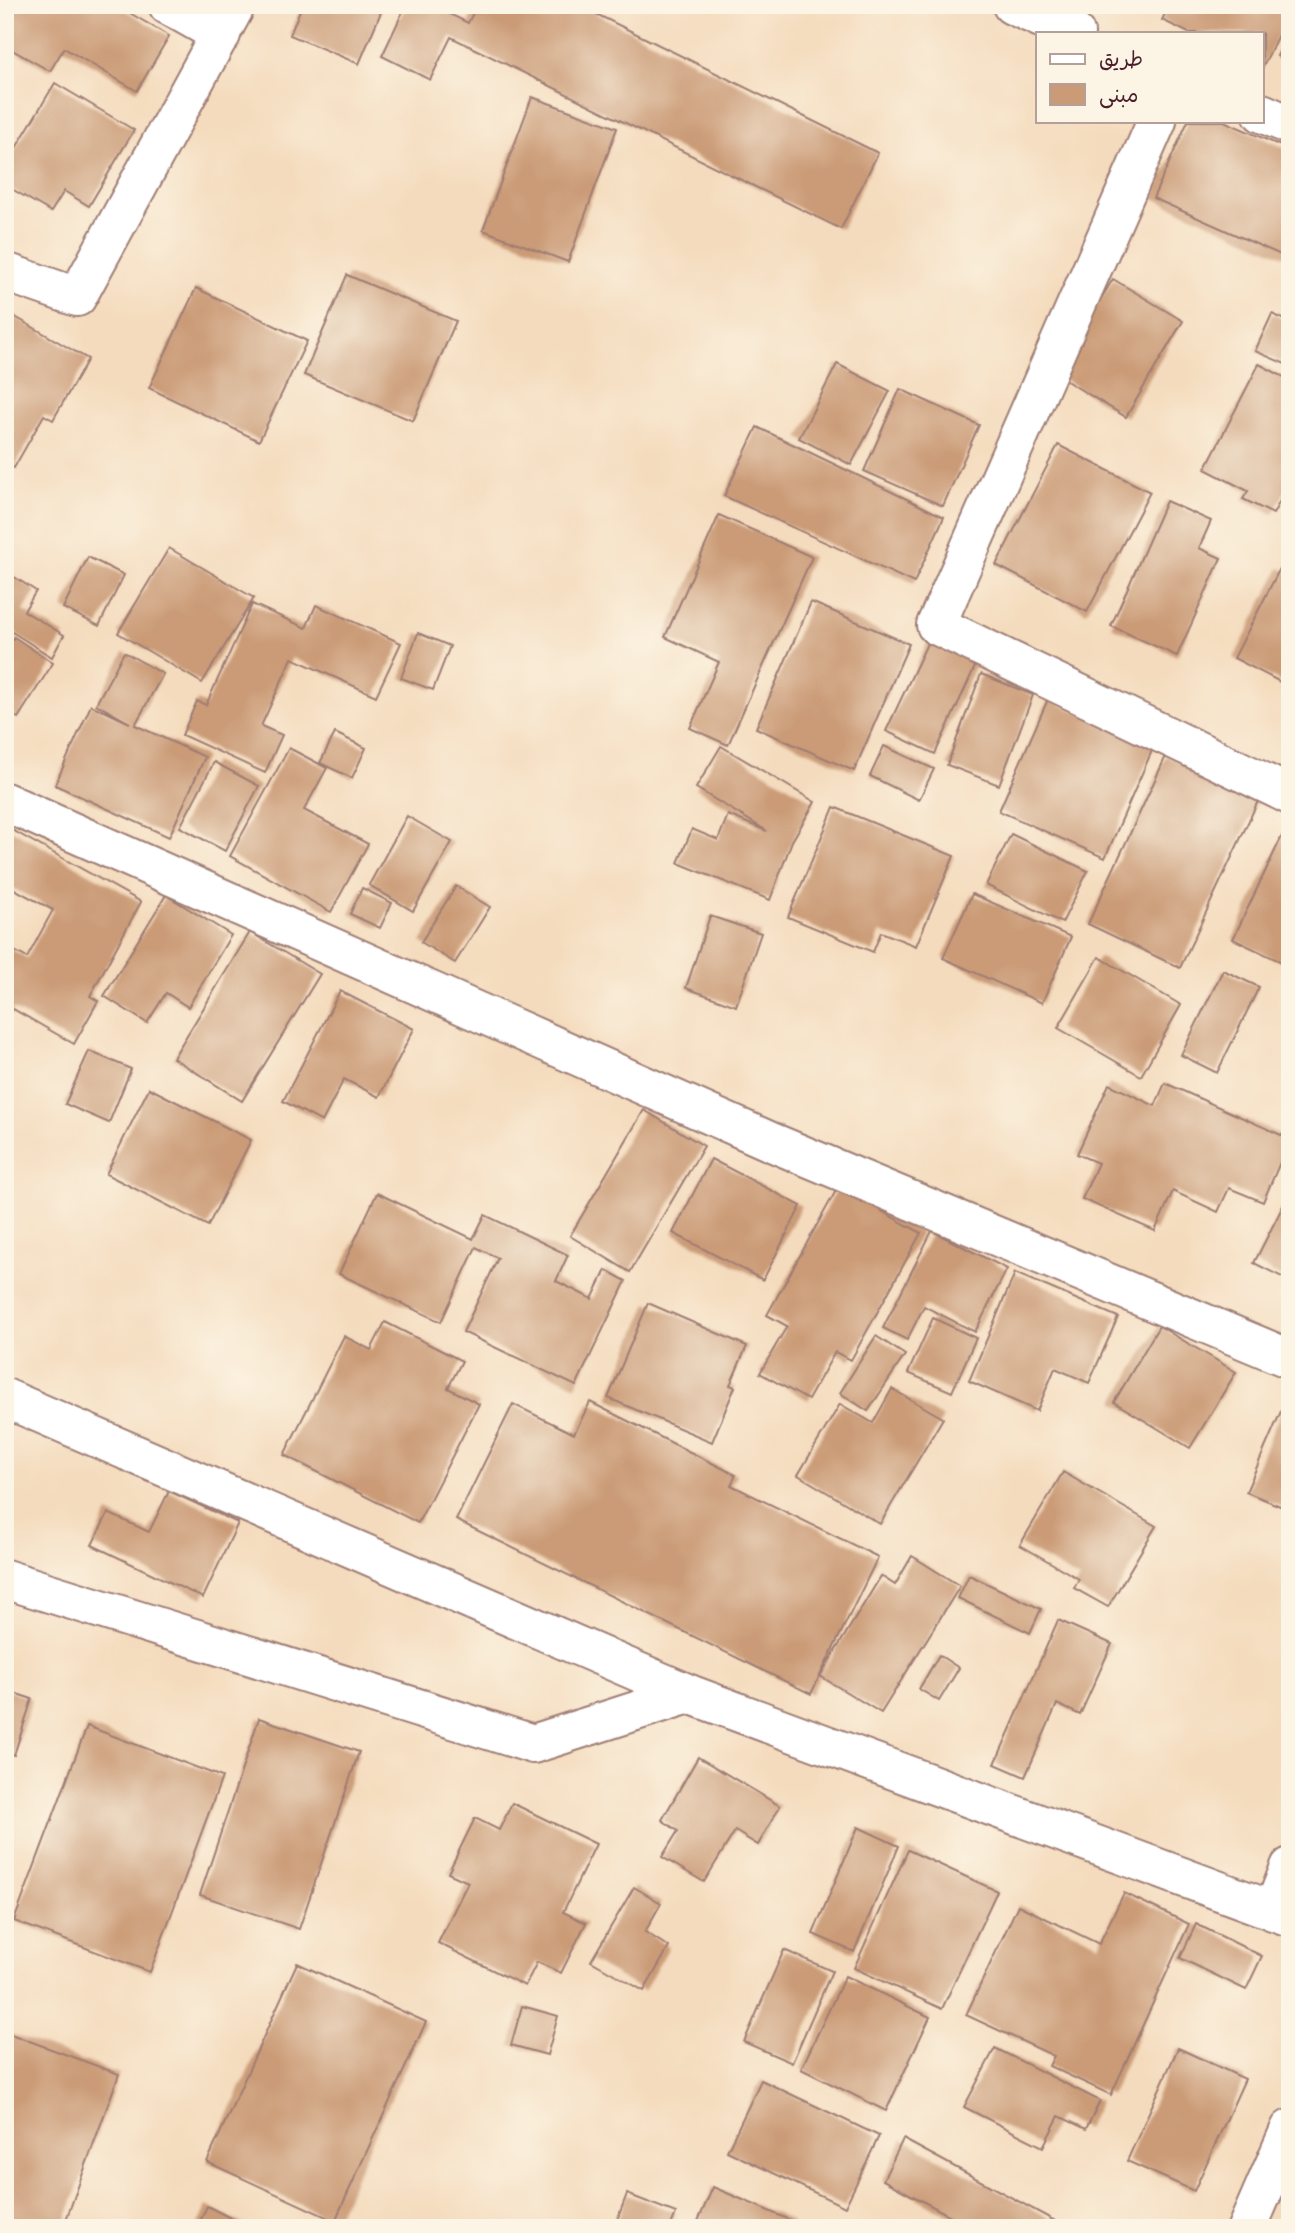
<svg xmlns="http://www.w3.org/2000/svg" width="1295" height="2233" font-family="Pangolin,'Playpen Sans Arabic',sans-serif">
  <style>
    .building { fill: #cb9b77 }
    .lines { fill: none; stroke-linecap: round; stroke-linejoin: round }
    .minor-casing { stroke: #9f7d74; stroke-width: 42 }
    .minor { stroke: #fff; stroke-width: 38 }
  </style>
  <rect width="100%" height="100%" fill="#fcf5e5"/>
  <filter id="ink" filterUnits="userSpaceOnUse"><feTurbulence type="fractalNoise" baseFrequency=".0143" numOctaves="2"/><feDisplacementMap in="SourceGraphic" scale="14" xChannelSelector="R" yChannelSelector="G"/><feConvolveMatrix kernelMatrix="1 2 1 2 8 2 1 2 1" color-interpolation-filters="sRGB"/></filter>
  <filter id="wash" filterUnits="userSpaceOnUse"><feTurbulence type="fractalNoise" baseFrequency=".00686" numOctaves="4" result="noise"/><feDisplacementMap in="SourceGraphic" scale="28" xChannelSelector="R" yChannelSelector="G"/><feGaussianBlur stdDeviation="1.57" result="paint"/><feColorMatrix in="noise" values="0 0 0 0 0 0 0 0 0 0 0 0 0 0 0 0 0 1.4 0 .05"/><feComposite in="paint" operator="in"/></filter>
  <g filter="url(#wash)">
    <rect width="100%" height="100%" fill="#f4dbbd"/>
    <g id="blocks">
      <g class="building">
        <path d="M5,5h111l53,31 -32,55 -73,-43 -14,23 -45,-25z"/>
        <path d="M302,5h82l-25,59 -69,-29z"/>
        <path d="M406,5h25l37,18 9,-18h101l300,148 -37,76 -390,-192 -21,43 -48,-24z"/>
        <path d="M1169,5h121v4l-28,60v-36h-73l-27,-13z"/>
        <path d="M1290,28v34l-13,-6z"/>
        <path d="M55,83l79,47 -45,76 -25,-15 -13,21 -46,-27v-19z"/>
        <path d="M532,97l85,31 -49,134 -85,-32z"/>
        <path d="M1188,121h36l66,29v109l-137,-61z"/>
        <path d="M347,275l109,46 -43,100 -109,-46z"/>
        <path d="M1113,279l70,42 -57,96 -71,-43z"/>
        <path d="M196,288l111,53 -48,100 -110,-53z"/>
        <path d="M5,311l83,48 -35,61 -9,-5 -30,53 -9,-5z"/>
        <path d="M1272,314l18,8v44l-35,-15z"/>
        <path d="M837,364l53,27 -39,74 -52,-27z"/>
        <path d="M1259,364l31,16v102l-17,32 -30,-15 5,-8 -43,-22z"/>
        <path d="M900,389l79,36 -36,81 -79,-35z"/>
        <path d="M757,427l187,90 -30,66 -190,-87z"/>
        <path d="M1058,445l92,47 -63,120 -91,-47z"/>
        <path d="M1166,501l45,20 -12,27 22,10 -44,98 -66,-30z"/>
        <path d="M719,515l93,42 -84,188 -38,-17 29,-66 -54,-25z"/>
        <path d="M169,548l85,50 -52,85 -84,-50z"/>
        <path d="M88,557l36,18 -25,51 -36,-18z"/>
        <path d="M1280,568l10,5v114l-56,-29z"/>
        <path d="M5,571l31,20 -12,20 40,24 -12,22 -40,-25 -7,11z"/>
        <path d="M811,602l98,42 -55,127 -98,-43z"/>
        <path d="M252,604l54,24 10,-23 85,38 -25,53 -84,-38 -31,68 21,9 -17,38 -83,-38 15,-34 9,4z"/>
        <path d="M418,633l32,13 -17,44 -32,-12z"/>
        <path d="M931,635l48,23 -44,96 -49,-23z"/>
        <path d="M14,637l39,26 -35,55 -13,-8v-59z"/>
        <path d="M124,652l39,22 -28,51 70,32 -36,80 -114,-52 36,-80 39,18 -34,-19z"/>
        <path d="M981,674l52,21 -34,90 -52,-20z"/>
        <path d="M1048,699l106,47 -49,112 -106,-47z"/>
        <path d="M335,733l31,15 -14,30 -32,-15z"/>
        <path d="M721,746l94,56 -23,39 -22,59 -92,-37 14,-34 26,11 10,-25 39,16 -71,-43z"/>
        <path d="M884,746l50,23 -15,31 -49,-24z"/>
        <path d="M289,748l38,20 -23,42 64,34 -37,68 -101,-56z"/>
        <path d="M1166,756l93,43 -79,169 -92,-44z"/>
        <path d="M214,762l45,24 -34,65 -45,-24z"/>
        <path d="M834,807l120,49 -38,90 -35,-14 -8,20 -85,-35z"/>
        <path d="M407,816l45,26 -39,69 -44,-26z"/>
        <path d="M5,826l136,76 -51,94 8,5 -24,43 -61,-35 -8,15v-78l22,12 26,-48 -44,-24 -4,7z"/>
        <path d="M1011,834l77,37 -26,52 -76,-38z"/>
        <path d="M1283,834l7,3v129l-57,-27z"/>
        <path d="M456,886l34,21 -35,56 -34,-21z"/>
        <path d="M362,888l30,15 -12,25 -30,-14z"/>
        <path d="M972,894l99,43 -29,66 -99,-45z"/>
        <path d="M166,895l65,40 -43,72 -22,-14 -19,30 -43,-27z"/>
        <path d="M710,916l51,17 -25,73 -50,-18z"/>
        <path d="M250,932l70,42 -78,127 -69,-43z"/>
        <path d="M1099,957l82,48 -40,71 -83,-48z"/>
        <path d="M1223,970l36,17 -42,86 -36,-18z"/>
        <path d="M340,991l74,38 -35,68 -35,-18 -22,43 -39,-21z"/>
        <path d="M89,1051l42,18 -22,54 -44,-19z"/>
        <path d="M1165,1083l125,56 -27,63 -34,-14 -11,24 -45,-21 -18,40 -73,-32 16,-36 -21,-9 32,-70 46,22z"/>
        <path d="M149,1088l102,52 -43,86 -102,-52z"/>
        <path d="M644,1110l60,36 -74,126 -60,-36z"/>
        <path d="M711,1159l90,47 -38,74 -90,-47z"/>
        <path d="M838,1187l83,46 -70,127 -16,-8 -27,48 -48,-27 27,-47 -20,-11z"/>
        <path d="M1290,1192v89l-36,-18z"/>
        <path d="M377,1193l96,46 12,-24 83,40 -12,26 36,18 14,-29 20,11 -50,105 -113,-54 35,-74 -22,-11 -35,75 -102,-48z"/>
        <path d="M932,1231l75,38 -32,63 -51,-26 -17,34 -24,-12z"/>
        <path d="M1015,1273l103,44 -29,66 -34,-15 -18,43 -68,-30z"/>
        <path d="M648,1303l99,43 -17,39 5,2 -23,55 -104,-44z"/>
        <path d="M933,1318l43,20 -24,54 -44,-19z"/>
        <path d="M385,1322l77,39 -14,27 31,16 -61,119 -134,-68 60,-119 27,14z"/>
        <path d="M1159,1326l77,46 -46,76 -76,-46z"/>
        <path d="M876,1336l29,19 -37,56 -28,-18z"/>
        <path d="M892,1389l51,29 -63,106 -82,-49 42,-71 33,19z"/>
        <path d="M590,1402l146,73 -5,10 147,72 -67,137 -355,-174 57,-116 61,30z"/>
        <path d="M1285,1402l5,2v106l-44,-18z"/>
        <path d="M1063,1472l93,54 -48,81 -34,-19 5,-9 -59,-34z"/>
        <path d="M169,1491l69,32 -35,75 -111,-53 16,-32 41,19z"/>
        <path d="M912,1556l48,30 -79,127 -61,-37 61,-100 14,9z"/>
        <path d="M969,1575l72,34 -11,24 -72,-35z"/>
        <path d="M1058,1620l54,24 -32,71 -23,-11 -32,73 -30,-13z"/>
        <path d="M939,1655l20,13 -20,33 -20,-12z"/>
        <path d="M5,1690l27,9 -18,56 -9,-3z"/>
        <path d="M259,1718l100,34 -60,177 -99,-34z"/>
        <path d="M87,1726l135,51 -72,195 -136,-51z"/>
        <path d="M698,1757l82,49 -22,39 -23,-14 -31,51 -42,-25 16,-26 -16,-11z"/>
        <path d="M512,1803l84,41 -33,68 23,11 -25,50 -24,-11 -12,24 -87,-43 30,-61 -20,-9 27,-55 24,12z"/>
        <path d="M858,1827l41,19 -45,106 -41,-18z"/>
        <path d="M908,1850l89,41 -55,118 -88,-41z"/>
        <path d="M634,1887l27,16 -16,29 24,15 -25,44 -53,-30z"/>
        <path d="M1124,1893l65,31 -78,171 -62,-29 5,-10 -88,-41 52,-110 81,39z"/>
        <path d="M1196,1924l66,32 -16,34 -66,-32z"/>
        <path d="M784,1950l48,21 -40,92 -48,-21z"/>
        <path d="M297,1963l129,59 -91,199 -128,-59z"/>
        <path d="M845,1976l85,41 -44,94 -85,-42z"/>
        <path d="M522,2006l36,10 -11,39 -36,-10z"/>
        <path d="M5,2032l114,42 -56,154h-58z"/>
        <path d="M995,2048l105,53 -14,28 -27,-13 -16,31 -79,-40z"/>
        <path d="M1178,2048l67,31 -51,112 -67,-30z"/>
        <path d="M761,2080l118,56 -34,71 -118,-56z"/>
        <path d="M903,2139l152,82 -3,7h-101l5,-9 -73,-39z"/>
        <path d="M713,2187l79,34 -3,7h-94z"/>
        <path d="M627,2194l49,19 -6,15h-56z"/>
        <path d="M207,2206l43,22h-53z"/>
      </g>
    </g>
  </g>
  <g filter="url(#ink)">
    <use href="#blocks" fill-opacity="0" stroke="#9f7d74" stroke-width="2"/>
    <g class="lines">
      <g class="minor-casing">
        <g id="minor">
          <path d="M168,5l53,30"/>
          <path d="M1012,5l63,28"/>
          <path d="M1262,113l28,12"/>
          <path d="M1157,121l-221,504 354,170"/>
          <path d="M5,272l72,25 159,-292"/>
          <path d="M5,802l764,339 521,218"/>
          <path d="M5,1398l684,296 601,223"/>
          <path d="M5,1579l528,165 156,-50"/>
          <path d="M1273,1911l17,-44"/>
          <path d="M1247,2228l43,-99"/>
        </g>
      </g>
      <use href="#minor" class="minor"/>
    </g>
  </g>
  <rect width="1295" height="2233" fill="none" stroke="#fcf5e5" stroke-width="28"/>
  <rect x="1036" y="32" width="228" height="91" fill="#fcf5e5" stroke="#b59f9b" stroke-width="2"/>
  <rect x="1050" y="54" width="35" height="10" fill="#ffffff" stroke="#b59f9b" stroke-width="2"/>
  <text x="1099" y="66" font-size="21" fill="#4a1f2b">طريق</text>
  <rect x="1050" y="84" width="35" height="21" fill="#cb9b77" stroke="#b59f9b" stroke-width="2"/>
  <text x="1099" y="102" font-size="21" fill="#4a1f2b">مبنى</text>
</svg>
